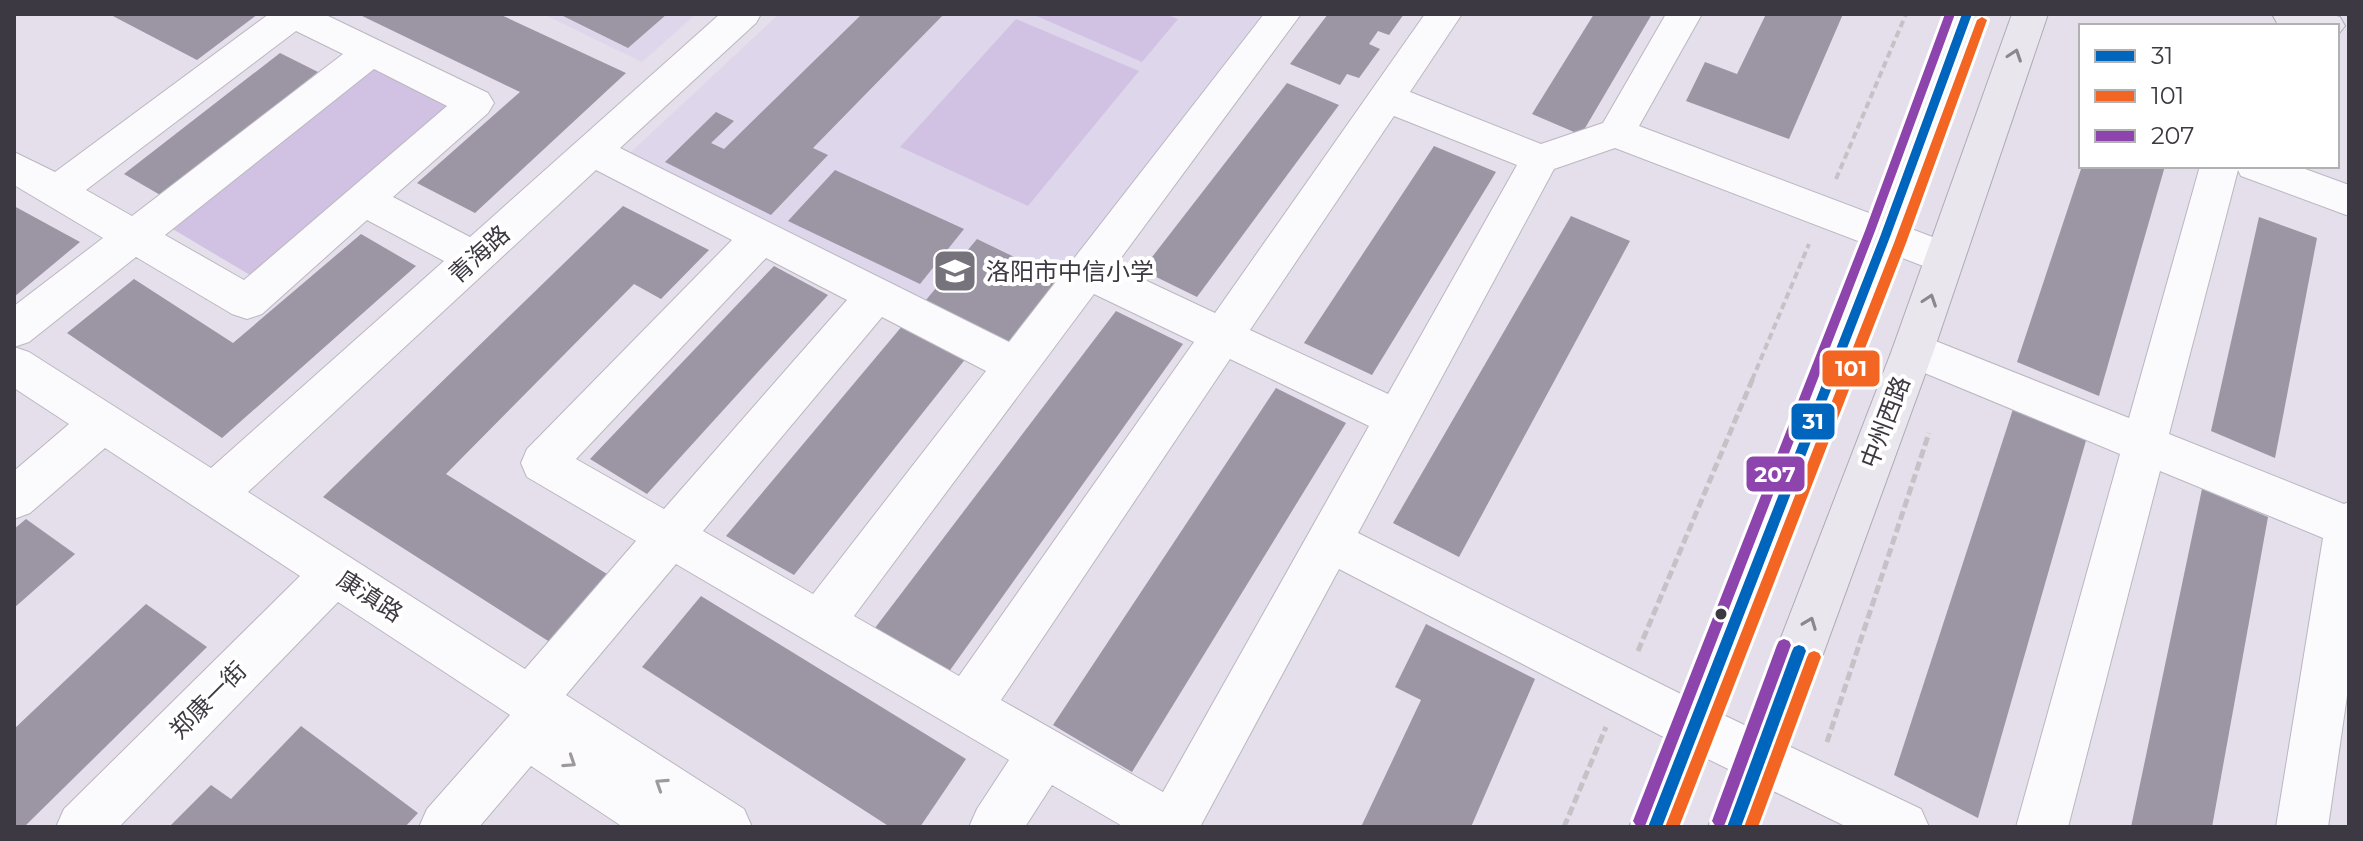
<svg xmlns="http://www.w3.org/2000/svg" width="2363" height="841" font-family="Montserrat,'Noto Sans SC',sans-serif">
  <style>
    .built { fill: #ded6eb }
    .green { fill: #d1c2e4 }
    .building { fill: #9b95a4 }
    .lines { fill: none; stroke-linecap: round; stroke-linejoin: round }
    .minor-casing { stroke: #bbb7c1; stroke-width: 2 }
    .major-casing { stroke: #afa9b6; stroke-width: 2 }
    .path-far1 { stroke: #c4c2c6; stroke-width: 4; stroke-dasharray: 7 4; stroke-linecap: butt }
    .path { stroke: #c4c2c6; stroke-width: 5; stroke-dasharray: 9 4; stroke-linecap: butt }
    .minor { fill: #fbfafc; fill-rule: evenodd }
    .major { fill: #e9e7ed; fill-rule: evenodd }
    .bus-1-casing { stroke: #fff; stroke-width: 6 }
    .bus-2-casing { stroke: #fff; stroke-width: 6 }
    .bus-3-casing { stroke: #fff; stroke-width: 6 }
    .bus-1 { fill: #0065bd; fill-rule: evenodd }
    .bus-2 { fill: #f26522; fill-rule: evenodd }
    .bus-3 { fill: #8e44ad; fill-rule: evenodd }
    .oneway { stroke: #8a878f }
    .oneway2 { stroke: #9c9a9f }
    .bus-dot { fill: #3d3942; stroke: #fff; stroke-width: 3 }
    .labels { text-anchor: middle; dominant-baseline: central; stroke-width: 8; stroke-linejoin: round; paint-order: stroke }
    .street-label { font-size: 24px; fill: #3d3942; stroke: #fff }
    .poi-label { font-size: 24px; fill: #3d3942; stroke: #fff; text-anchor: start }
    .line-badge { stroke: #fff; stroke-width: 3 }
    .badge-label { font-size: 22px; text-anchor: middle; font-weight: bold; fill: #fff }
  </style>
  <rect width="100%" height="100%" fill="#e4dfeb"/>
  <g class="built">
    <path d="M543,14h153l-54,48z"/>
    <path d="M779,14h516l-280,360 -400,-207z"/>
  </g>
  <g class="green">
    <path d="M1032,14h133l13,5 -36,43z"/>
    <path d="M1016,19l123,52 -111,135 -128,-59z"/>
    <path d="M371,68l77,39 -198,168 -79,-47z"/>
  </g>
  <g class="building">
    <path d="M109,14h149l-61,46z"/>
    <path d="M358,14h141l127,59 -151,140 -58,-30 103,-91z"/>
    <path d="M559,14h108l-39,34z"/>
    <path d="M862,14h82l-131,134 15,7 -57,60 -106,-53 51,-50 18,9 -23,22 13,6z"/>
    <path d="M1328,14h76l-15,21 -11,-4 -9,13 11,5 -21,29 -12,-4 -7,11 -50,-21z"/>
    <path d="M1594,14h58l-71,121 -49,-21z"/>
    <path d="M1766,14h77l-54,125 -103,-38 19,-39 32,12z"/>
    <path d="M280,53l38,19 -156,124 -38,-22z"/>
    <path d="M1287,83l52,22 -142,192 -55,-27z"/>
    <path d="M1434,146l62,26 -124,203 -68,-32z"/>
    <path d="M2082,166h83l-66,230 -82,-34z"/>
    <path d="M835,170l129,59 -44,55 -132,-63z"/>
    <path d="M14,206l66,36 -66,55z"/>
    <path d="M623,206l86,44 -48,49 -27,-15 -188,190 169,105 -59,67 -233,-149z"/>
    <path d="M1571,216l59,25 -171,316 -66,-34z"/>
    <path d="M2259,217l58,21 -42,220 -64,-27z"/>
    <path d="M361,234l55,32 -194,172 -155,-105 67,-54 99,64z"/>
    <path d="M977,239l89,43 -51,64 -89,-46z"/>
    <path d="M774,266l54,29 -181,199 -57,-35z"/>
    <path d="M1116,311l67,33 -235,329 -73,-45z"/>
    <path d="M903,325l64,32 -173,218 -68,-39z"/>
    <path d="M1276,388l70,35 -214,349 -79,-47z"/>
    <path d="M2014,406l73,31 -109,381 -84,-43z"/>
    <path d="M2202,489l66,28 -56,310h-81z"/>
    <path d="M26,519l49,35 -61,54v-79z"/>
    <path d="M701,596l265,163 -46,68h-30l-248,-160z"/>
    <path d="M146,604l61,43 -183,180h-10v-98z"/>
    <path d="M1426,624l109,55 -64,148h-110l60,-127 -26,-13z"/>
    <path d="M301,726l117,87 -13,14h-236l42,-42 20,14z"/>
  </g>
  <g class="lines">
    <g class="minor-casing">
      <g id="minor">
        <path d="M269,14h55l164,79 6,10 -6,10 -95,84 77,40 250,-223h41l-5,9 -136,125 389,194 255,-328h37l-186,252 100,47 210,-299h37l-52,78 131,52 62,-21 63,-109h36l-63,112 320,121 6,11 -6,11 -14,5 -14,-5 -316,-121 -61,21 -196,364 355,177 208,99 8,18h-82l-170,-83 -338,-175 -139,258h-76l-72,-42 -27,42h-56l8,-18 32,-49 -333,-196 -110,131 178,114 8,18h-129l-92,-61 -52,61h-60l8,-18 83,-94 -172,-113 -219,225h-63l8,-18 236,-233 -195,-128 -75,65 -16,6v-48l55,-47 -55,-36v-82l89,-68 -89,-53v-33l41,20zM296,31l47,23 -211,162 -46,-26zM374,69l73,37 -203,174 -79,-45zM1394,116l123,49 -129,229 -138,-64zM596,170l136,70 -205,209 -6,14 6,14 109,64 -111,128 -277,-177zM367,220l77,41 -233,207 -182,-116 -15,-5 15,-5 107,-85 96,57 15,5 15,-5zM766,258l81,42 -183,209 -88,-50zM1094,294l100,48 -235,334 -105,-60zM882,317l104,54 -173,223 -110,-63zM1230,359l139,67 -206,366 -162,-92z"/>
        <path d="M2200,166h97l52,19v31l-108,-40 -3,-6 -69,264 175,70 5,-2v180l-21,145h-52l47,-289 -163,-67 -92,356h-52l104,-373 -222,-92 -6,-12 6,-12 15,-6 216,86z"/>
      </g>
    </g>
    <g class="major-casing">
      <g id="major">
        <path d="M1949,14h36l-80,223 -224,590h-52l236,-590z"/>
        <path d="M2012,14h36l-114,336 -174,477h-52l184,-477z"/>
        <path d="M2272,14h58l10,3 5,9 -8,10v-10h-50l-10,-3z"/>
      </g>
    </g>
    <g class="path-far1">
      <path d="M1836,179l70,-165"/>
      <path d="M1752,380l57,-136"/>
    </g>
    <g class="path">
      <path d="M1638,651l115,-273"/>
      <path d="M1827,742l102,-309"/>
      <path d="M1564,827l42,-100"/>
    </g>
    <use href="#minor" class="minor"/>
    <use href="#major" class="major"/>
    <g class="bus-1-casing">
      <g id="bus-1">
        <path d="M1962,14h10l-82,223 -228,590h-14l232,-590z"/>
        <path d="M1799,645l5,2 2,4 -65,176h-14l65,-176 2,-4z"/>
      </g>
    </g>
    <g class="bus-2-casing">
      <g id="bus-2">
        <path d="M1982,17l5,3 -81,223 -227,584h-14l229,-584 83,-223z"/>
        <path d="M1814,651l5,2 2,4 -63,170h-14l63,-170 2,-4z"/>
      </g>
    </g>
    <g class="bus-3-casing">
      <g id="bus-3">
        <path d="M1945,14h10l-80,217 -228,590 -2,5 -8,1 -4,-6 232,-590z"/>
        <path d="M1784,639l5,2 2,4 -65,176 -2,5 -8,1 -4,-6 65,-176 2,-4z"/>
      </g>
    </g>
    <use href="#bus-1" class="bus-1"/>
    <use href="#bus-2" class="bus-2"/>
    <use href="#bus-3" class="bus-3"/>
  </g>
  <defs><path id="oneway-chevron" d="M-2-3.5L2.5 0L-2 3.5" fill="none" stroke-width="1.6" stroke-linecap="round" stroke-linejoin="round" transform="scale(2)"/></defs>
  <g class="oneway">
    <use href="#oneway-chevron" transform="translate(2015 55) rotate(-71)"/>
    <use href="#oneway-chevron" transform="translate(1930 300) rotate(-71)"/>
    <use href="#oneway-chevron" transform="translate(1810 623) rotate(-69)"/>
  </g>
  <g class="oneway2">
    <use href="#oneway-chevron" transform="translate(570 762) rotate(33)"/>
    <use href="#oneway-chevron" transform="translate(661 784) rotate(-147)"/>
  </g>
  <defs>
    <g id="school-square" transform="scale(2.3)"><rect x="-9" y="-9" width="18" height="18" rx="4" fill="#77737d" stroke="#fff"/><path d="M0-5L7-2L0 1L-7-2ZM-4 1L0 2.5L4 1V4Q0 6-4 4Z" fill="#fff"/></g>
  </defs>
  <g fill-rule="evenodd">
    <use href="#school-square" x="955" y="271"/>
  </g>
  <circle class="bus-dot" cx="1721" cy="614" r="7"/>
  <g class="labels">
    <g class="street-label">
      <text transform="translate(479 254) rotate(-42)">青海路</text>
      <text transform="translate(1885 422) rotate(-69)">中州西路</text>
      <text transform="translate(370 596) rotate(33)">康滇路</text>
      <text transform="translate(208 700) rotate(-45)">郑康一街</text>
    </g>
    <g class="poi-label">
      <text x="986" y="271">洛阳市中信小学</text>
    </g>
  </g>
  <g class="line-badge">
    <rect x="1821" y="349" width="60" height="39" rx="8" fill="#f26522"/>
    <rect x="1790" y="402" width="46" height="39" rx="8" fill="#0065bd"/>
    <rect x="1745" y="455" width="61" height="38" rx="8" fill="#8e44ad"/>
  </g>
  <g class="badge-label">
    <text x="1851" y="376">101</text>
    <text x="1813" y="429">31</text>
    <text x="1775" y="482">207</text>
  </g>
  <rect width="2363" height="841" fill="none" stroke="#3d3942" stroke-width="32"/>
  <rect x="2079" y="24" width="260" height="144" fill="#ffffff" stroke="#b1b0b3" stroke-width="2"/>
  <rect x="2095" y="50" width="40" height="12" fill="#0065bd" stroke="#b1b0b3" stroke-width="2"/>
  <text x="2151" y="64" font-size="24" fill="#3d3942">31</text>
  <rect x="2095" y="90" width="40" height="12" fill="#f26522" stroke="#b1b0b3" stroke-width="2"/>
  <text x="2151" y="104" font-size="24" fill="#3d3942">101</text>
  <rect x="2095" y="130" width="40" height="12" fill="#8e44ad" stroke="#b1b0b3" stroke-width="2"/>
  <text x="2151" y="144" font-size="24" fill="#3d3942">207</text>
</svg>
